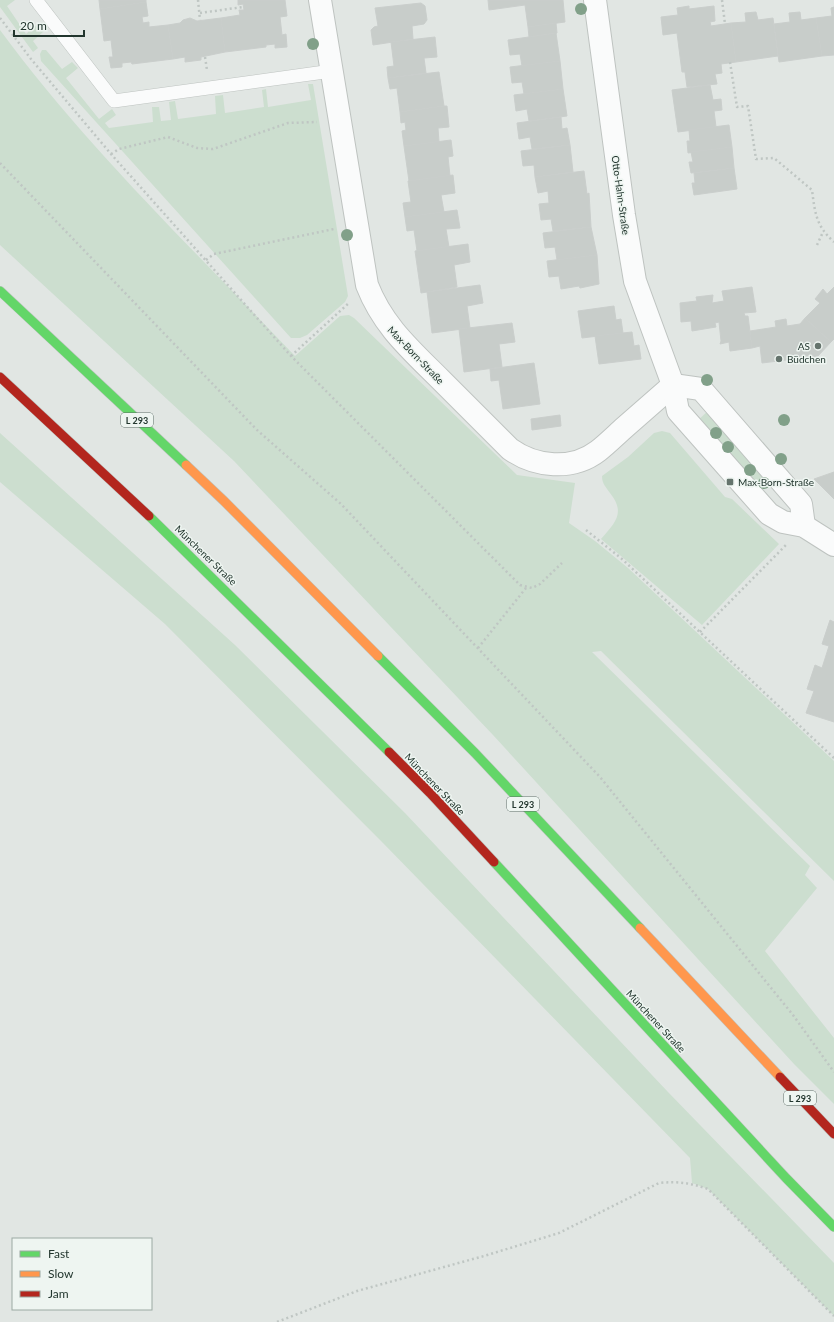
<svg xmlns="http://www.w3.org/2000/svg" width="834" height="1322" font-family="Lato,sans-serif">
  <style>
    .green { fill: #ccdecf }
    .building { fill: #c8cdca; stroke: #cacecc }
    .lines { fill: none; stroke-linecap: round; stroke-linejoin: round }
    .lane-casing { stroke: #bec3c0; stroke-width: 14 }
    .street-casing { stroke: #bec3c0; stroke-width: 24 }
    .fast-casing { stroke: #bcc3bf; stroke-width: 10 }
    .slow-casing { stroke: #bcc3bf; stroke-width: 10 }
    .jam-casing { stroke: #bcc3bf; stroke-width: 10 }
    .path { stroke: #bfc6c3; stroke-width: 2.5; stroke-dasharray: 2 3; stroke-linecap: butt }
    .lane { stroke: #fafbfb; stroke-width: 13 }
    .street { stroke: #fafbfb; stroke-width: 22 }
    .fast { stroke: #63d668; stroke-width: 9 }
    .slow { stroke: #ff974d; stroke-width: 9 }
    .jam { stroke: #b3261e; stroke-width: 9 }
    .tree { fill: #81a089 }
    .poi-dot { fill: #65746d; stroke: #eef5f1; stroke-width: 1.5 }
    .labels { text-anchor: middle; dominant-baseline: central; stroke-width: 3; stroke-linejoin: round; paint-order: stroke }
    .shield { fill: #eef5f1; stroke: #5f6f68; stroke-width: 1 }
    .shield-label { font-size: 9px; font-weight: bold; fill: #22362e }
    .street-label { font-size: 10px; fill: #22362e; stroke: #eef5f1 }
    .poi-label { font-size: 10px; fill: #22362e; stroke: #eef5f1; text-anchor: start }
  </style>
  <rect width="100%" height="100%" fill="#e1e6e3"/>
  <g class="green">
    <path d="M0,0h15l-8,6 19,28 13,-11 5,8 -11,10 5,7 -5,4 -33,-45z"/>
    <path d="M0,30c87,118 194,220 295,326l45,-40 9,-1 5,3 163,157 58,8 -6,40 26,18 33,27 206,193v120l-233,-230 -9,1 218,214 -5,9 12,13 -52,63 69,87v66l-40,-40 -301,-329 -259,-274 -234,-216z"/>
    <path d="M42,50h4l16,19 10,-7 6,6 -12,10 33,41 13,-10 4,6 -11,8 4,5 44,-6 -1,-15h7l2,14 10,-1 -2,-18 6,-1 3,18 38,-5 -1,-18 8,-1 2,18 39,-6 -2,-17 4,-1 2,18 43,-7 -3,-16h5l35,212 -3,6 -38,33 -7,3h-9l-250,-277 -1,-7z"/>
    <path d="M709,410l58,67 -1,10 -5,3 -66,-67z"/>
    <path d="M662,431l8,2 55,64 7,2 47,45 -77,81 -101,-86c14,-16 25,-26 9,-46 -4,-6 -8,-9 -8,-17l26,-19 26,-24z"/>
    <path d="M0,433l235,212 170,168 263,279 166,171v53l-126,-127 -16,-6 -2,-25 -307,-315 -218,-219 -165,-142z"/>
  </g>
  <g class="building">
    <path d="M99,0h47v2l-46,7z"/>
    <path d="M238,0h47l2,16 -7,1 2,18 4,-1 1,13 -12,1v-4l-9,1v2l-41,5 -4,-34 19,-3 -1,-5h5l-1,-6 -5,1z"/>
    <path d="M488,0h75l2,22 -37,5 -3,-22 -36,5z"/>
    <path d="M146,2l2,14 -6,1 1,6 6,-1v5l19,-2 5,34 -41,5 -1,-2 -9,1v4l-11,1 -2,-11h4l-2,-17 -7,1 -4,-32z"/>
    <path d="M421,3l4,3 2,14 -3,4 -12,2 1,13 -40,6 -2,-15 3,-3 4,-1 -3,-18z"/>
    <path d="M689,6v3l25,-3 1,15 -5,1 1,4 20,-3 5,39 -15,2 1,9 -7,1 2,10 -30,3 -2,-15h-3l-5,-39 -14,2 -2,-18 17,-2 -1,-7z"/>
    <path d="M834,7v48l-12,1 -6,-38 16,-2 -1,-8z"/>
    <path d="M756,12l2,8 15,-2 5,38 -42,6 -5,-39 15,-1 -1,-9z"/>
    <path d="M800,12l1,8 15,-2 6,38 -43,6 -5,-38 16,-2 -1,-9z"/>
    <path d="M190,18l7,3 24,-3 4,34 -24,5v3l-16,2v-5l-12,2 -5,-34 12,-2 3,-3z"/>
    <path d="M556,23l1,10 -28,4 -1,-10z"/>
    <path d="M556,33l4,28 -38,5 -2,-12 -10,1 -2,-15z"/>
    <path d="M435,37l2,20 -13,1 2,15 -38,5 -1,-11 7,-1 -3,-24z"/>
    <path d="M560,61l3,28 -39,5 -2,-12 -10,1 -2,-16z"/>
    <path d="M439,72l5,34 -44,6 -3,-24 -7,1 -2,-11z"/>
    <path d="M710,85l3,15 8,-1 1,11 -8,1 2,16 -38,5 -6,-42z"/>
    <path d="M563,89l4,27 -38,5 -2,-12 -11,2 -2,-16z"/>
    <path d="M444,106h3l2,21 -11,1 1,14 -35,4 -2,-15 4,-1 -1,-8 -4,1 -1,-11z"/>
    <path d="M561,117l1,12 5,-1 3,17 -38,4 -2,-12 -11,2 -2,-16z"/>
    <path d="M729,125l3,22 -44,6 -1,-12h3l-1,-11z"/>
    <path d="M451,140l2,16 -5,1 2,19 -41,5 -5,-35z"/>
    <path d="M570,145l3,27 -38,5 -1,-12 -11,1 -2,-15z"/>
    <path d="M732,147l2,21 -43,5 -2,-11h4l-2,-10z"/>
    <path d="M734,168l3,21 -43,6 -2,-12h3l-1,-10z"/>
    <path d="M584,171l3,23 2,-1 2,34 -38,4 -2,-12 -10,1 -2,-16 10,-1 -1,-12 -10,2 -3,-16z"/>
    <path d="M453,175l2,18 -14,2 3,17 -39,5 -2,-14 8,-1 -3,-21z"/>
    <path d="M457,210l3,18 -14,1 3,18 -32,4 -3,-21 -7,1 -2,-14z"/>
    <path d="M591,227l6,28 -40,5 -2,-13 -10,1 -2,-15z"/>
    <path d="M468,244l2,18 -16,3 3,22 -36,6 -6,-42z"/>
    <path d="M597,255l2,29 -19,4 -1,-2 -18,3 -2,-13 -10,1 -2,-16z"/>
    <path d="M480,285l3,18 -16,3 3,22 -38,5 -5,-41z"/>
    <path d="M752,287l4,25 -12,1 1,3h3l4,32 -22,3 -1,-9 -9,2 1,-3 -2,-19 -4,1 1,4 -24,4 -1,-10 -10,1 -1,-19 17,-2 -1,-4 17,-2 -1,8 12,-2 -2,-10z"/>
    <path d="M834,287v52l-3,3 -26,-24 15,-15 -5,-4 8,-10 4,5z"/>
    <path d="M614,306l2,14 5,-1 2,14 -41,5 -4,-27z"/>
    <path d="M805,318l26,24 -13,14 -56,7 -2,-17 -8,2 -2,-17 26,-4 -1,-6 11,-2 1,7 13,-2z"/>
    <path d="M512,323l3,19 -16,2 3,23 -38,5 -5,-43z"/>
    <path d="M632,332l2,14 5,-1 2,14 -42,5 -4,-28z"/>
    <path d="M534,363l6,41 -37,5 -4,-29 -8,1 -1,-12z"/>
    <path d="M560,415l1,11 -29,4 -1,-11z"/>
    <path d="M834,472v27l-20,-20z"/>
    <path d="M830,620l4,2v100l-28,-9 8,-22 -7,-2 8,-24 7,3 7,-22 -7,-2z"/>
  </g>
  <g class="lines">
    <g class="lane-casing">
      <path id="lane" d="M36,0l78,101 218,-30"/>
    </g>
    <g class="street-casing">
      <g id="street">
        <path d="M320,0l47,285c16,41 43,64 73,94 23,23 46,46 70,70 25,18 62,22 88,2 9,-7 18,-16 27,-24 16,-14 32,-28 48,-42"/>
        <path d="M595,0l29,215 11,66 38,104 5,26 91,103 14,8 21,4 30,19"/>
        <path d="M673,385l28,4 100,115 3,22"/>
      </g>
    </g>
    <g class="fast-casing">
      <g id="fast">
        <path d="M0,291l186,174"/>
        <path d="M149,516l240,236"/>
        <path d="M378,656l97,97 165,175"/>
        <path d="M494,862l292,316 48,49"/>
      </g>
    </g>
    <g class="slow-casing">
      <g id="slow">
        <path d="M186,465l38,36 154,155"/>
        <path d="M640,928l140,149"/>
      </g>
    </g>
    <g class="jam-casing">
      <g id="jam">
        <path d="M0,377l149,139"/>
        <path d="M389,752l41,41 64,69"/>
        <path d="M780,1077l54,57"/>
      </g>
    </g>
    <g class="path">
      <path d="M198,0l2,20"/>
      <path d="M722,0l3,24"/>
      <path d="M200,13l43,-6"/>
      <path d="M0,18l31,41 80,95 180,202 229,229 12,3 8,-4 22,-21"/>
      <path d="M205,57l2,13"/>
      <path d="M730,62l7,45 11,-1 8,53 18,-1 38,32c3,23 4,36 22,52"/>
      <path d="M111,154l8,-5 49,-12 29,11 16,1 75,-26 29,-1"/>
      <path d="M0,163l257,267 84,74 259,273 193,238 41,57"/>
      <path d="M817,245l6,-13"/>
      <path d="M206,260l8,-6 120,-25"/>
      <path d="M291,356l59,-54"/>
      <path d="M586,530l36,29 212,199"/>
      <path d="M700,632l86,-87"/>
      <path d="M478,648l48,-60"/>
      <path d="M277,1322l80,-31 127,-35 75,-23 100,-50c18,-2 32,0 49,6l126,127"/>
    </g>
    <use href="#lane" class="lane"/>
    <use href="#street" class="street"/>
    <use href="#fast" class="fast"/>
    <use href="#slow" class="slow"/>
    <use href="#jam" class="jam"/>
  </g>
  <g class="tree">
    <circle cx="581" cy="9" r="6"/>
    <circle cx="313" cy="44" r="6"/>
    <circle cx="347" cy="235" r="6"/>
    <circle cx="707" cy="380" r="6"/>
    <circle cx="784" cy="420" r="6"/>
    <circle cx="716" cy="433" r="6"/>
    <circle cx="728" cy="447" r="6"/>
    <circle cx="781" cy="459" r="6"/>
    <circle cx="750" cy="470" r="6"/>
    <circle cx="764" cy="483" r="6"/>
  </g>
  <g class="poi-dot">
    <circle cx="818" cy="346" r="4"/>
    <circle cx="779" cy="359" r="4"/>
    <rect x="726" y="478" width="8" height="8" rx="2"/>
  </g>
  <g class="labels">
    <g class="shield">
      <rect x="121" y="413" width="32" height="14" rx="3"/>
      <rect x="507" y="797" width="32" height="14" rx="3"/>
      <rect x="784" y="1091" width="32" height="14" rx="3"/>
    </g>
    <g class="shield-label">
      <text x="137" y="420">L 293</text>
      <text x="523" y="804">L 293</text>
      <text x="800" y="1098">L 293</text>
    </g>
    <g class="street-label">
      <text transform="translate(621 195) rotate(82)">Otto-Hahn-Straße</text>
      <text transform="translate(416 355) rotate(46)">Max-Born-Straße</text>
      <text transform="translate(206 555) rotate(44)">Münchener Straße</text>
      <text transform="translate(435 784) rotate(46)">Münchener Straße</text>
      <text transform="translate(656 1021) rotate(47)">Münchener Straße</text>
    </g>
    <g class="poi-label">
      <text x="810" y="346" text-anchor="end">AS</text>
      <text x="787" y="359">Büdchen</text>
      <text x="738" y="482">Max-Born-Straße</text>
    </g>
  </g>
  <rect x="12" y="1238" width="140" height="72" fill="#eef5f1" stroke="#9ca9a3"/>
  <rect x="20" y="1251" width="20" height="6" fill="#63d668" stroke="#9ca9a3"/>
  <text x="48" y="1258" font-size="12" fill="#22362e">Fast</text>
  <rect x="20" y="1271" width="20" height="6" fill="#ff974d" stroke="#9ca9a3"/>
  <text x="48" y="1278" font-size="12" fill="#22362e">Slow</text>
  <rect x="20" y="1291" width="20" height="6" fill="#b3261e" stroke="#9ca9a3"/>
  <text x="48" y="1298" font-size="12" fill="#22362e">Jam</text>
  <path d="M14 30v6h70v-6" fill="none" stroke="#22362e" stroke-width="2"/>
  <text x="20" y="30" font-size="12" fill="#22362e" stroke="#eef5f1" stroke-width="3" paint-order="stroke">20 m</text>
</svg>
